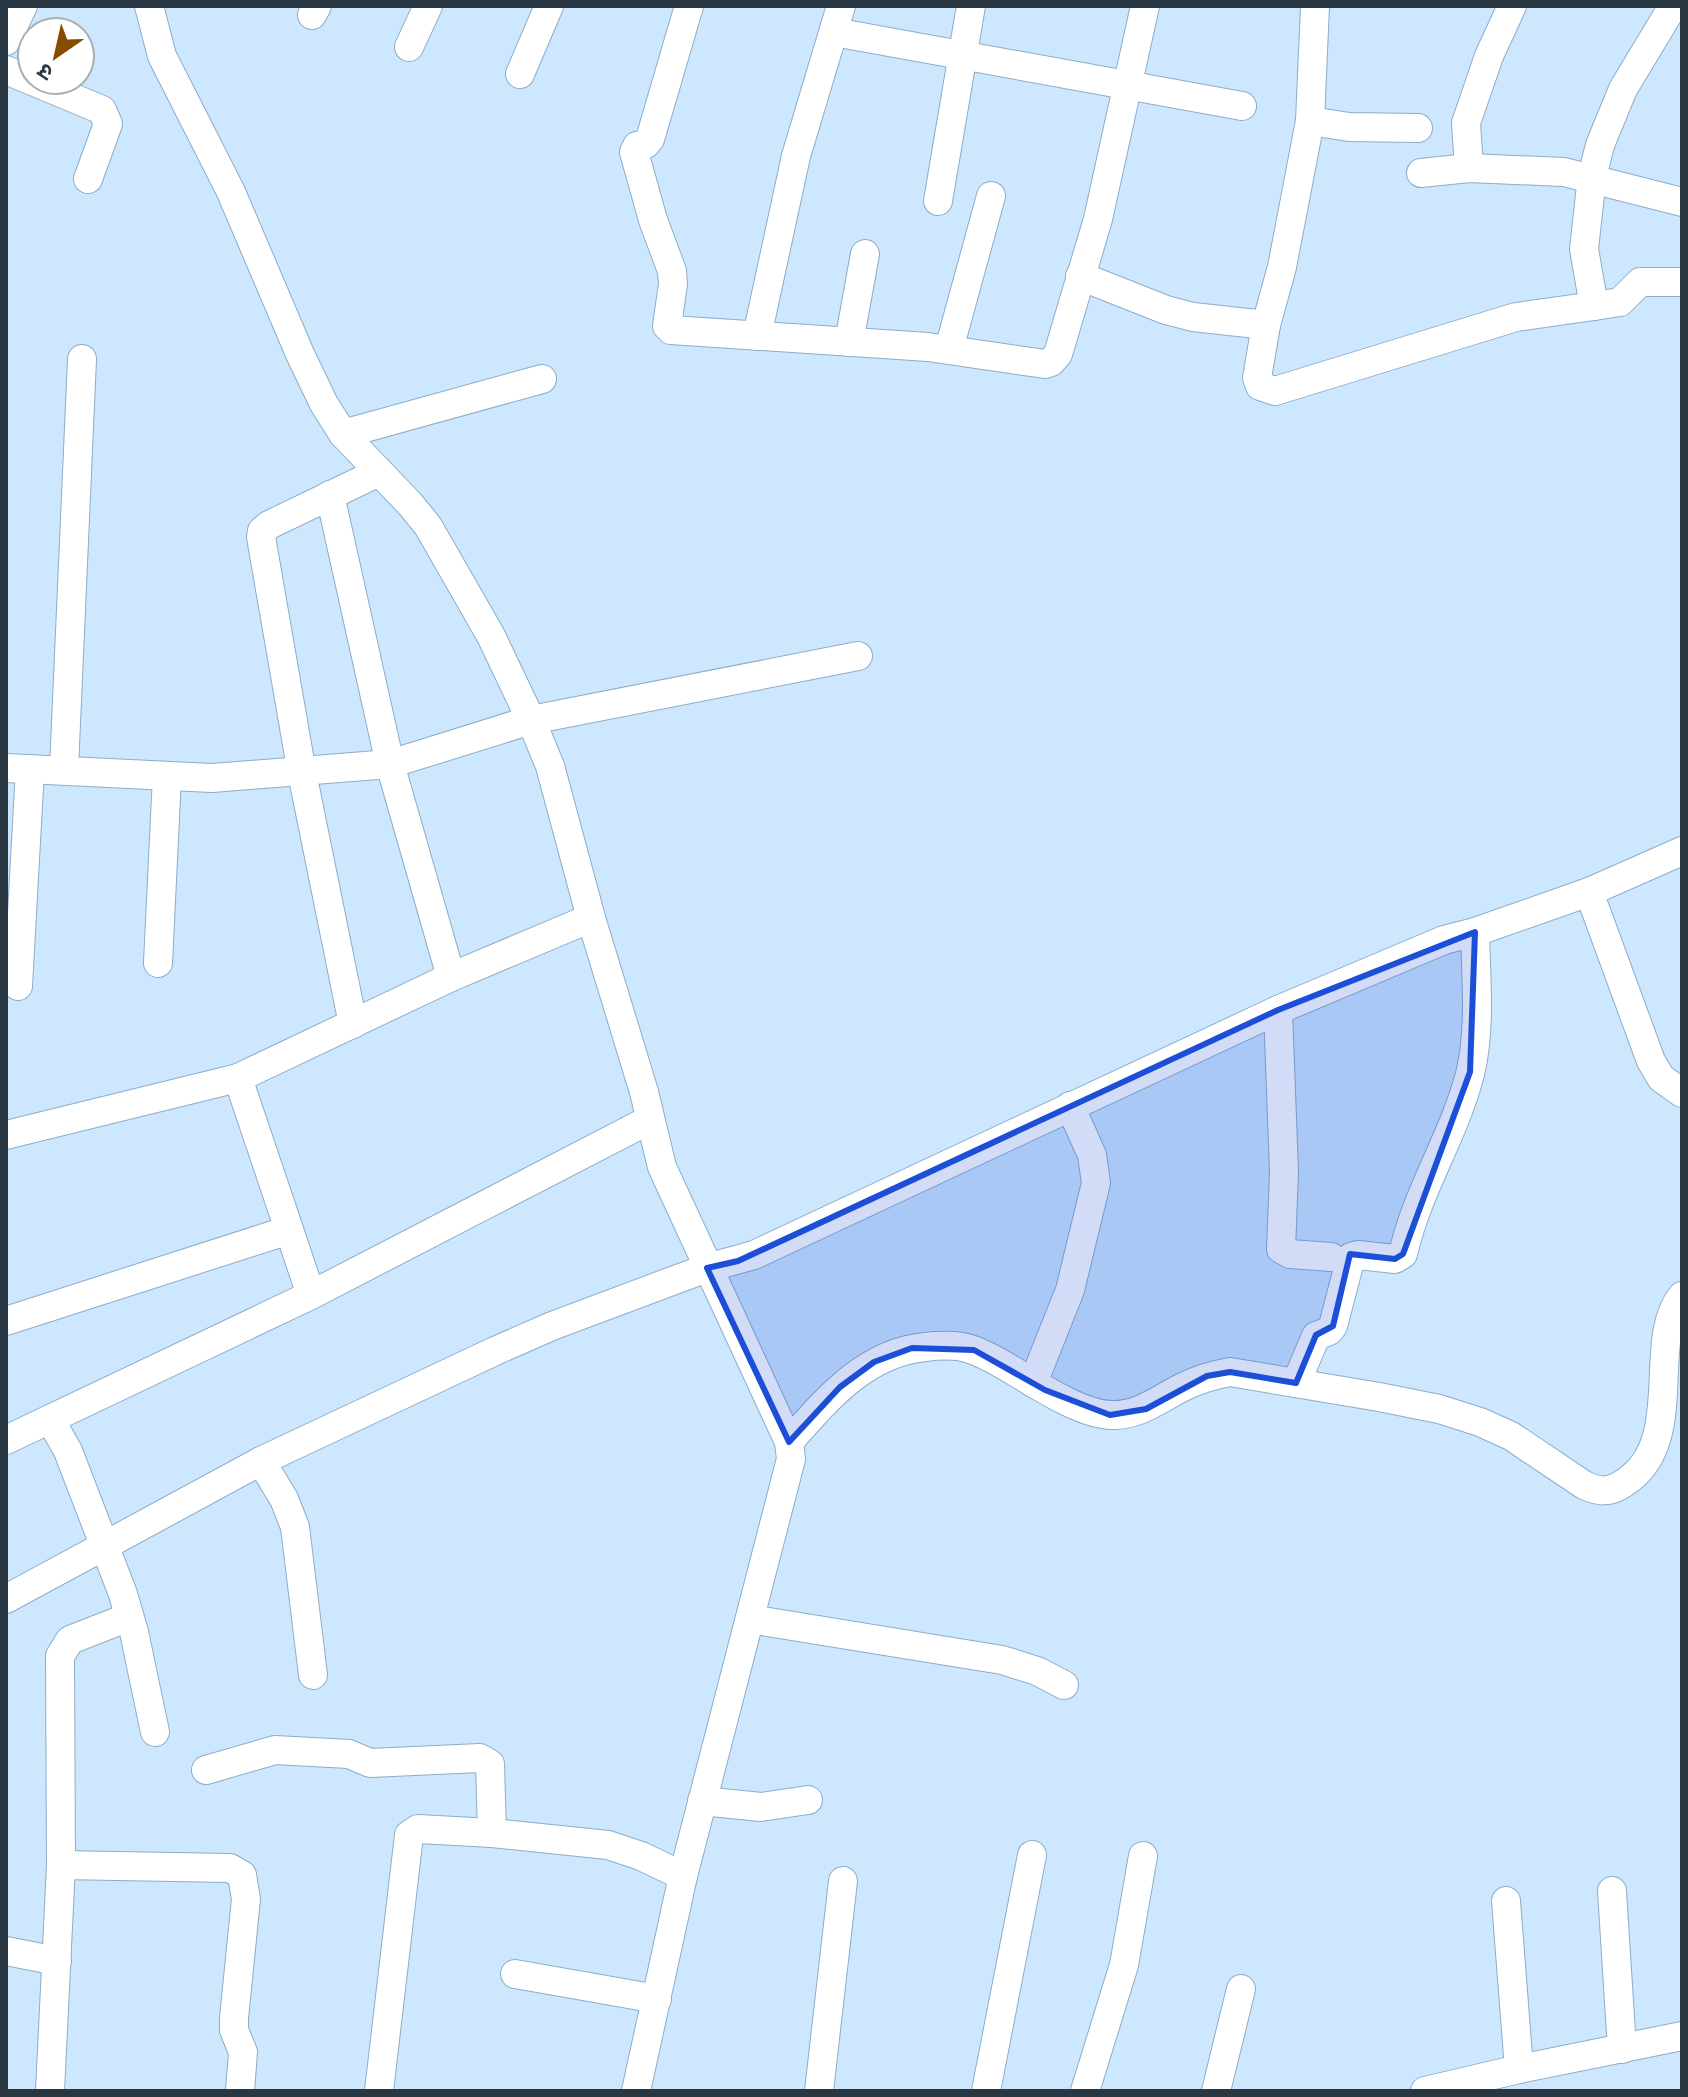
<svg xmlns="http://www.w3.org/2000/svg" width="1688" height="2097" font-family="'Titillium Web','Noto Sans Devanagari',sans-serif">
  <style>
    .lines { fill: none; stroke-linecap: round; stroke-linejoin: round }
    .minor-casing { stroke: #8cadc9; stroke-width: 30 }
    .minor { stroke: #fff; stroke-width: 28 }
    .marked { fill: #1d4ed8; fill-opacity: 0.2; stroke: #1d4ed8; stroke-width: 6; stroke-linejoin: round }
  </style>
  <rect width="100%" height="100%" fill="#cce7fe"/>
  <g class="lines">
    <g class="minor-casing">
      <g id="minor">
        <path d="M149,6l13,50 69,136 69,162 24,50 19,30 67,70 18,22 63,110 40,84 19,46 41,152 53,174 18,75 127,275 2,17 -108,417 -47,215"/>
        <path d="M689,6l-39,133 -4,5 -9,2 -3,6 19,68 19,51 1,13 -6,42 4,4 257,17 117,17 6,-2 7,-8 40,-135 47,-213"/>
        <path d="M312,15l5,-9"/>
        <path d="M834,32l408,74"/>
        <path d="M6,41l17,-35"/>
        <path d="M409,47l19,-41"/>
        <path d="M6,70l96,40 6,14 -20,55"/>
        <path d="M520,74l29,-68"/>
        <path d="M1310,121l39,6 69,1"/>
        <path d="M1469,168l-3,-45 23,-67 23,-50"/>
        <path d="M1421,173l48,-5 95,4 118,30"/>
        <path d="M938,201l33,-195"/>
        <path d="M1080,276l86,34 27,7 73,8 16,-58 28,-146 5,-115"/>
        <path d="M1594,306l26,-4 20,-20h42"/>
        <path d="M1266,325l-9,53 3,8 15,5 241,-74 78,-11 -10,-57 8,-72 8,-32 23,-56 50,-83"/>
        <path d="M757,336l39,-180 45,-150"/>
        <path d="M849,342l16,-88"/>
        <path d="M949,349l42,-153"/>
        <path d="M343,434l199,-55"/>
        <path d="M330,495l60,269 61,213"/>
        <path d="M6,768l206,10 178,-14 141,-44 327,-64"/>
        <path d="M64,769l18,-410"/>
        <path d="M1589,892l62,169 10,17 21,15"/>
        <path d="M158,963l9,-187"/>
        <path d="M18,986l12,-217"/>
        <path d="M1278,1010l6,162 -3,77 9,5 41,3"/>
        <path d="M353,1024l-51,-251 -41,-236 1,-6 7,-6 110,-53"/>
        <path d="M238,1078l73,217"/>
        <path d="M6,1135l232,-57 213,-101 140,-59"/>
        <path d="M6,1321l283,-91"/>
        <path d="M1033,1383l37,-93 26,-107 -4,-28 -22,-49"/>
        <path d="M1296,1383l20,-47 13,-5 4,-5 18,-69 7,-2 37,4 8,-5c14,-63 51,-118 67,-180 11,-45 6,-96 5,-142l114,-40 93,-41"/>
        <path d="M50,1419l18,32 55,143 11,38 21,100"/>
        <path d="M6,1440l305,-145 338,-175"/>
        <path d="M789,1442c38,-43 76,-89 136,-95 16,-2 33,-3 48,3 17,6 34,17 49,26 23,14 61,38 89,39 28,1 48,-16 72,-28 16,-8 30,-12 47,-15l149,25 60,12 41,13 31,14 73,49c15,7 25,8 40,-2 64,-40 21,-142 58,-187"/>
        <path d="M261,1461l23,38 11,28 18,148"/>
        <path d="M6,1599l255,-138 234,-110 57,-25 155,-58 47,-13 524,-245 166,-70 31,-8"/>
        <path d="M750,1619l252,41 35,11 27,14"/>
        <path d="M206,1770l69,-20 74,4 21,9 110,-5 10,6 2,69 116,12 33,11 42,20"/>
        <path d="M702,1801l59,6 47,-7"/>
        <path d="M61,1865l169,3 12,7 4,24 -12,119v12l9,22 -3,39"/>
        <path d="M1612,1891l10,158"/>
        <path d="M1506,1901l13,168"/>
        <path d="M6,1951l51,10"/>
        <path d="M515,1974l142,25"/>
        <path d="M50,2091l11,-226 -1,-209 10,-16 59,-23"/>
        <path d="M379,2091l30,-256 9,-6 74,4"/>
        <path d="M819,2091l24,-210"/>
        <path d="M986,2091l46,-236"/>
        <path d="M1085,2091l39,-126 19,-109"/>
        <path d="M1216,2091l25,-102"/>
        <path d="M1425,2091l94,-22 163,-33"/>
      </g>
    </g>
    <use href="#minor" class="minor"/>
  </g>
  <path class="marked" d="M1475,932l-5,140 -67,182 -8,5 -45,-5 -17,72 -17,9 -20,48 -66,-11 -23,4 -61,33 -36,6 -65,-25 -71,-40 -62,-2 -38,14 -34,25 -51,55 -82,-174 31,-7 540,-251z"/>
  <rect width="1688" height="2097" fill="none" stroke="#293742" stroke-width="16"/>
  <g transform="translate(56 56) rotate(214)"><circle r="38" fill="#ffffff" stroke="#a9afb3" stroke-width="2"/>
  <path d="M0-6L14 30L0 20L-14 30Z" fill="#864c00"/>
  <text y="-12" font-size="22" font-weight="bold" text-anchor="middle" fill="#293742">उ</text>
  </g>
</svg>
